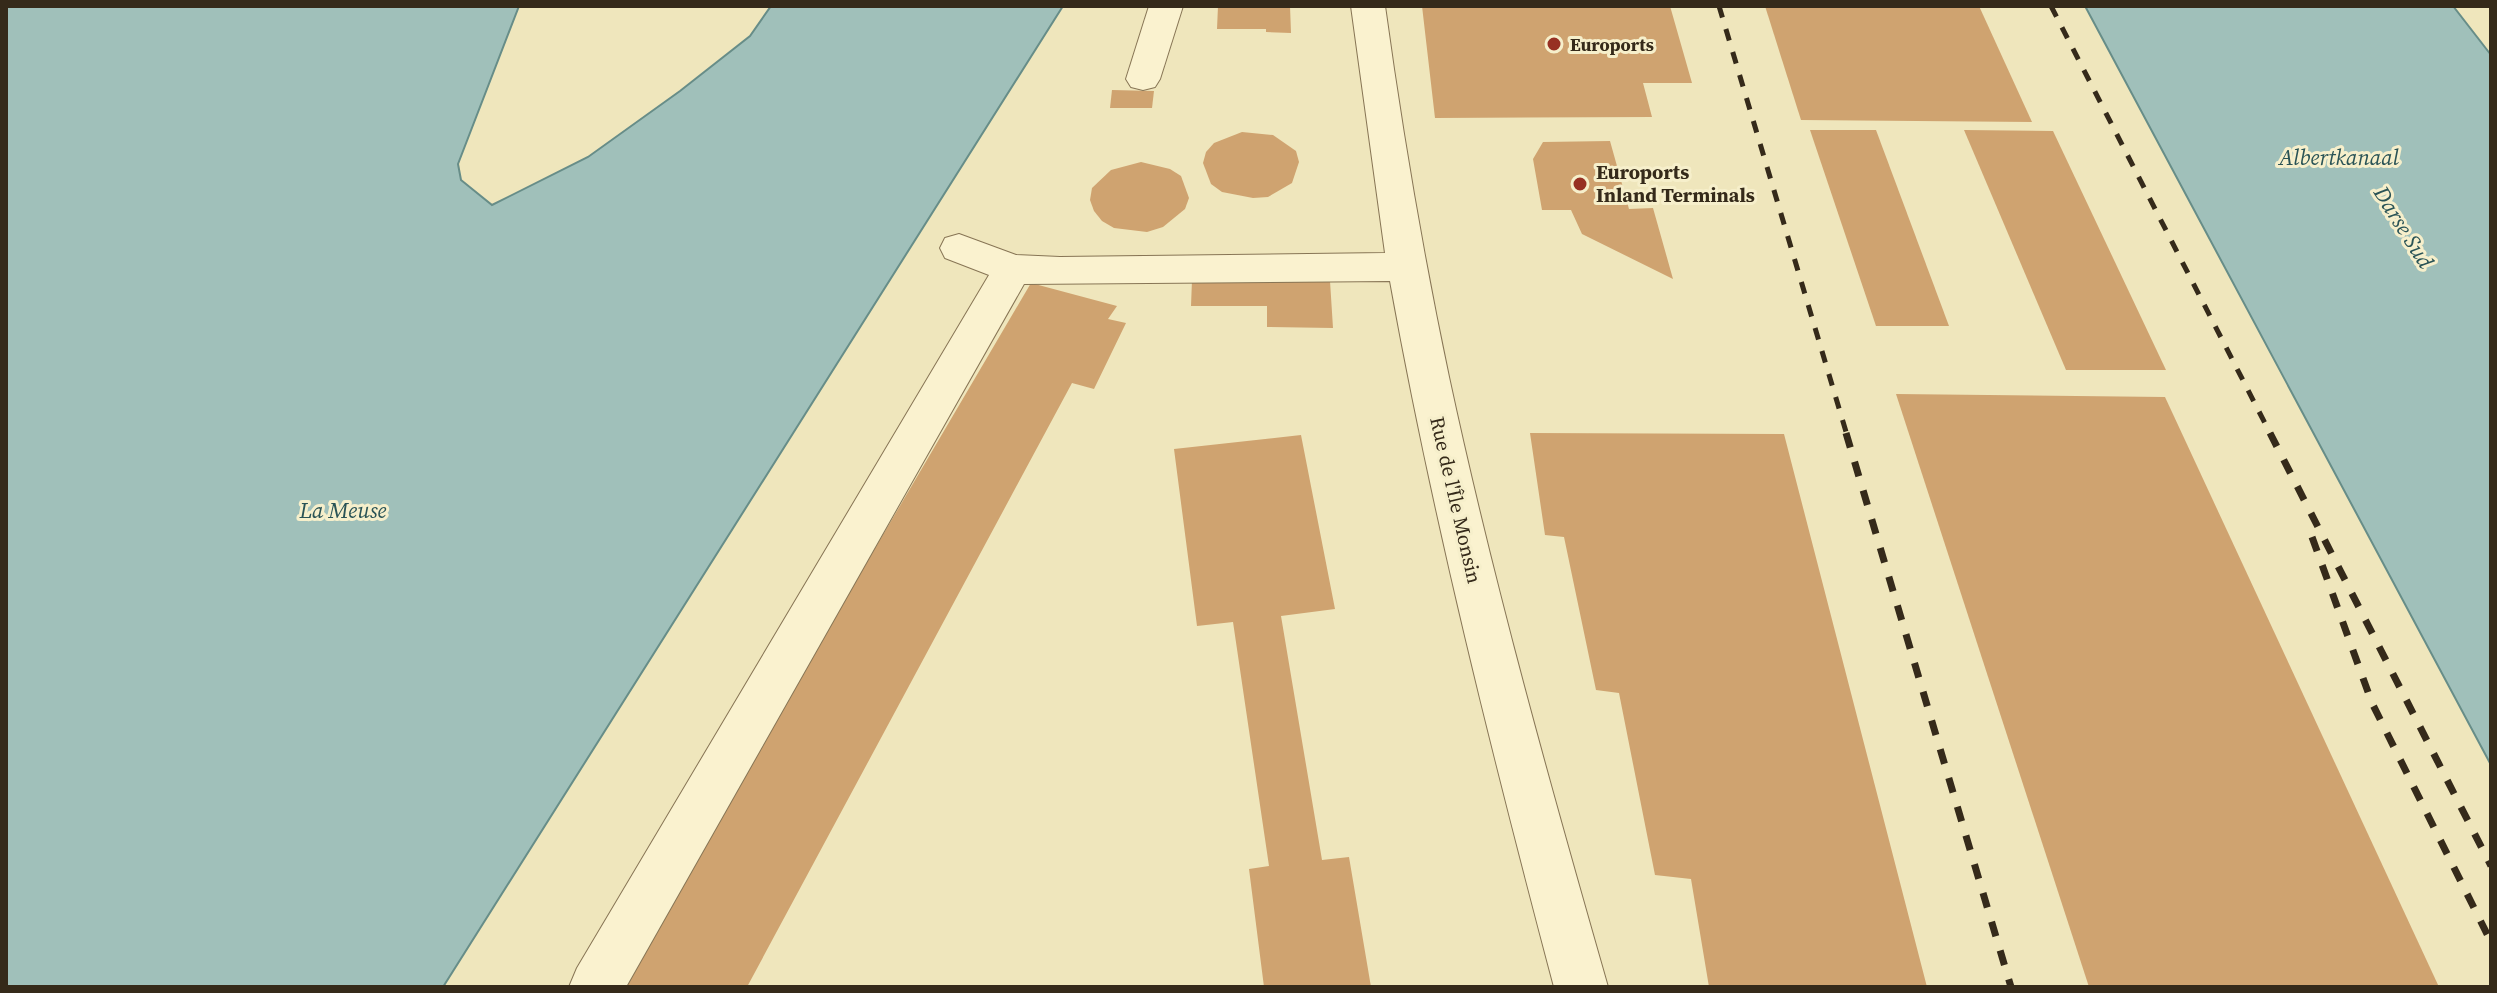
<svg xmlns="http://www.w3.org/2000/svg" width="2497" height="993" font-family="'Source Serif 4',serif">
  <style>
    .water { fill: #a0c0ba; stroke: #678d88; stroke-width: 2 }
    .building { fill: #cfa370 }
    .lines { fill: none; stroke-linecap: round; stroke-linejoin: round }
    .minor-casing { stroke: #877555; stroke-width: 2 }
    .minor { fill: #faf2cf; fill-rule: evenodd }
    .rail-far1 { stroke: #352a1a; stroke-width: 5; stroke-dasharray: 12 12; stroke-linecap: butt }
    .rail { stroke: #352a1a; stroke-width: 7; stroke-dasharray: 15 15; stroke-linecap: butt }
    .poi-dot { fill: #973023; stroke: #f6efcb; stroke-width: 3 }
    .labels { text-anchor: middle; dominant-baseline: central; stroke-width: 6; stroke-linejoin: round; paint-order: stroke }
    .far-poi-label { font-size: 18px; font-weight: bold; fill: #352a1a; stroke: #f6efcb; text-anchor: start }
    .poi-label { font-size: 20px; font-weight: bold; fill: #352a1a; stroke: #f6efcb; text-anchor: start }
    .street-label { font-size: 20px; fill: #352a1a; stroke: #f6efcb }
    .water-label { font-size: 22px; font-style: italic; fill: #295356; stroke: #f6efcb }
  </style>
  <rect width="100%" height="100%" fill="#efe6bc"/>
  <g class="water">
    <path d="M6,6h513l-61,158 3,16 31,25 96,-48 92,-66 70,-55 21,-30h292l-620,981h-437z"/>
    <path d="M2085,6h368l38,49v710z"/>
  </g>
  <g class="building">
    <path d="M1218,6h72l1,27 -25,-1v-3h-49z"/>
    <path d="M1422,6h248l22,77h-49l9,34 -217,1z"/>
    <path d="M1765,6h214l53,116 -231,-2z"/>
    <path d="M1112,90l42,1 -2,17h-42z"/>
    <path d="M1810,130h66l73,196h-73z"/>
    <path d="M1964,130l89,1 113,239h-100z"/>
    <path d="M1242,132l31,3 23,16 3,11 -7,21 -24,14 -15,1 -31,-6 -11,-8 -8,-21 3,-11 8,-9z"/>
    <path d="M1610,141l19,68 24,-1 20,71 -91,-45 -11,-24h-29l-9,-51 10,-17z"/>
    <path d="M1141,162l29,7 11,7 8,22 -4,11 -22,18 -16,5 -33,-4 -12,-7 -8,-10 -4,-11 2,-12 19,-18z"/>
    <path d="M1192,280l138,1 3,47 -66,-1v-21h-76z"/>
    <path d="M1031,283l86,23 -9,13 18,4 -32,66 -22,-6 -325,604h-130z"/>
    <path d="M1896,394l269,3 274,590h-350z"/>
    <path d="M1530,433l254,1 143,553h-218l-18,-108 -36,-4 -36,-182 -23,-3 -32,-153 -19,-2z"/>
    <path d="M1301,435l34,174 -54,7 41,244 27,-3 22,130h-107l-15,-118 20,-3 -36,-244 -36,4 -23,-177z"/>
  </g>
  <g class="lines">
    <g class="minor-casing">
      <g id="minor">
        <path d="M1149,6h34l-23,73 -5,8 -12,3 -12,-3 -5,-8z"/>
        <path d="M1351,6h34c17,124 38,248 64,371 44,205 101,408 159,610h-54c-62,-234 -121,-468 -164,-706l-366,3 -398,703h-57l8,-19 412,-693 -44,-17 -5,-10 5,-10 14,-4 57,21 44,2 325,-4z"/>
      </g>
    </g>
    <use href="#minor" class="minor"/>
    <g class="rail-far1">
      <path d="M1719,6l128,429"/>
      <path d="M2051,6l220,429"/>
    </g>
    <g class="rail">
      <path d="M1846,433l165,554"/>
      <path d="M2270,433l221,433"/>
      <path d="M2312,537l60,166 119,239"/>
    </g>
  </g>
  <g class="poi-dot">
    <circle cx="1554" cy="44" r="8"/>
    <circle cx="1580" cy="184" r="8"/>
  </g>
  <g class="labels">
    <g class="far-poi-label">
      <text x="1570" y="44">Euroports</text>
    </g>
    <g class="poi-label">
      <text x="1596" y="172">Euroports<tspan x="1596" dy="23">Inland Terminals</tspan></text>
    </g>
    <g class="street-label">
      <text transform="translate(1456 500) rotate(77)">Rue de l'Île Monsin</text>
    </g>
    <g class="water-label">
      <text x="2339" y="157">Albertkanaal</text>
      <text transform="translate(2404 227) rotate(58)">Darse Sud</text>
      <text x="343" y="510">La Meuse</text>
    </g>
  </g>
  <rect width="2497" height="993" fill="none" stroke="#352a1a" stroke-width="16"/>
</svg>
